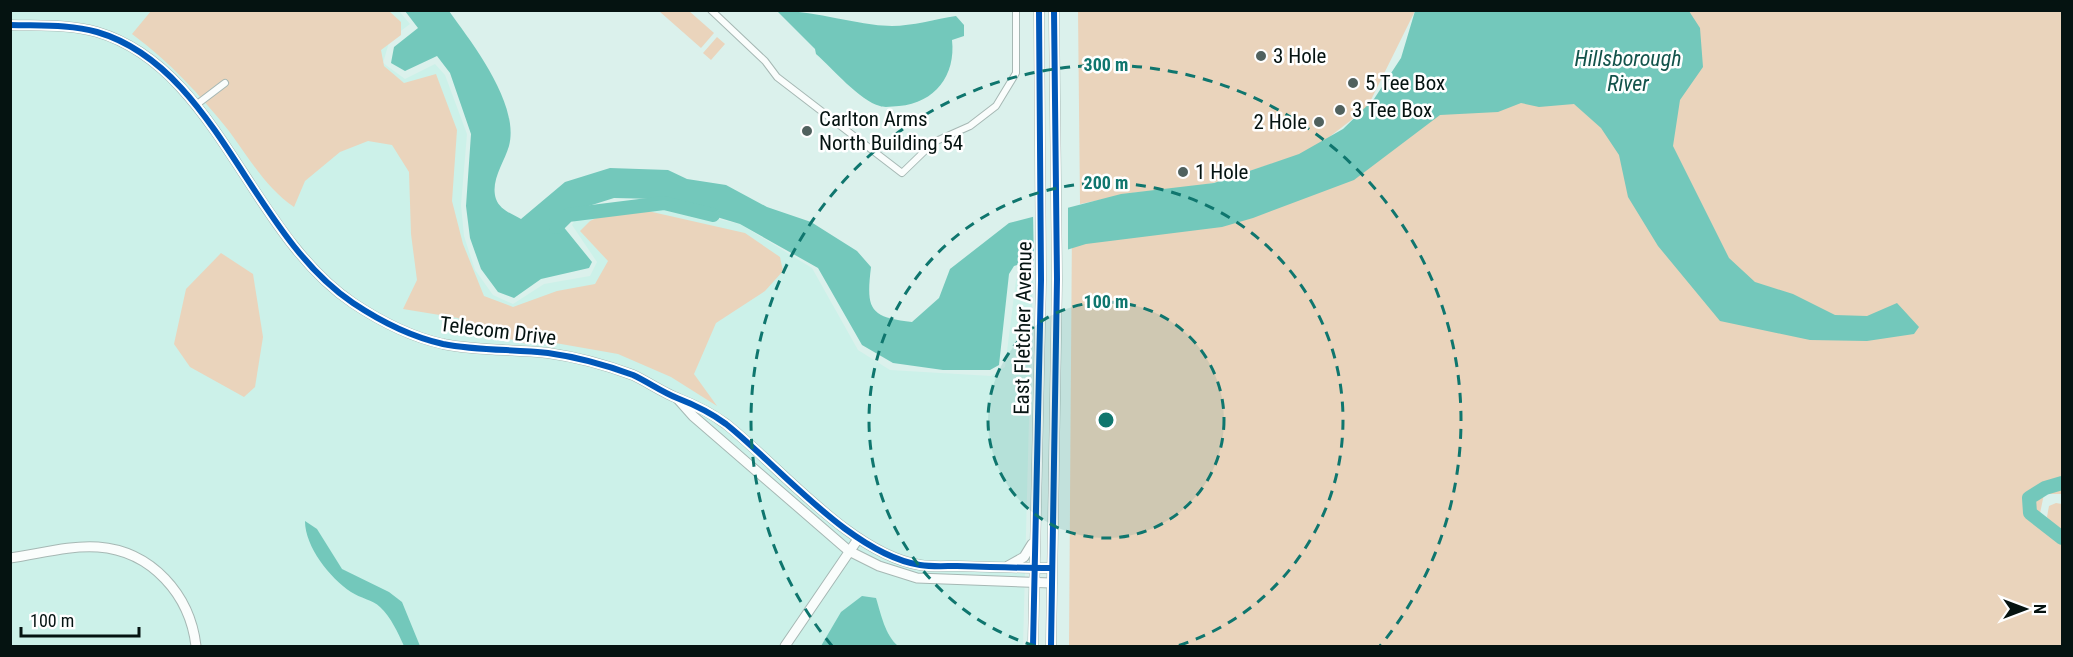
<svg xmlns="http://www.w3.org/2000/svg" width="2073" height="657" font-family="'Roboto Condensed',sans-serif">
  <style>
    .built { fill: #ccf1e9 }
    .green { fill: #ead4bc }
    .water { fill: #73c8bb }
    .pier { fill: #dbf1ec }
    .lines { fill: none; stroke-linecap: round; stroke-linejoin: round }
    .river { stroke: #73c8bb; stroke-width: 14 }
    .street-casing { stroke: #a6b8b4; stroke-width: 8 }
    .secondary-casing { stroke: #a6b8b4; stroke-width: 11 }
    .street { stroke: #fafdfc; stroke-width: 6 }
    .secondary { stroke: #fafdfc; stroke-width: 9 }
    .cycleway-casing { stroke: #fff; stroke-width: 10 }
    .cycleway { stroke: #0057b8; stroke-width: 6 }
    .ring { fill: none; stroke: #0f766e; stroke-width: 3; stroke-dasharray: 10 8 }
    .poi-dot { fill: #50615e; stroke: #fff; stroke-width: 2 }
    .labels { text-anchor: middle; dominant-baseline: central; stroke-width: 5; stroke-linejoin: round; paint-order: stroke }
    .poi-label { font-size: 21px; fill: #051311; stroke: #fff; text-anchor: start }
    .street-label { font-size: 21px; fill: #051311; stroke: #fff }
    .water-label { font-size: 22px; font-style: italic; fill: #13534b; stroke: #fff }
    .centre { fill: #0f766e; stroke: #fff; stroke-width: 3 }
    .ring-label { font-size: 18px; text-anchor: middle; font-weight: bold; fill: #0f766e; stroke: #fff; stroke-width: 5; stroke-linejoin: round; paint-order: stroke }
  </style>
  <rect width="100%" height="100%" fill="#dbf1ec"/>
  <path class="built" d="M10,11h389l11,13 -20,15 -7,24 22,16 30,-15 10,11 22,59 -6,71 3,31 11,34 18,25 20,9 31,-20 46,-8 7,-14 -25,-37 4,-7 30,-13h47l87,19 72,44 46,82 32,20 101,6 14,-9 11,-87 5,-9 12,-4 -10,379h-1012z"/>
  <g class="green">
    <path d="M151,11h238l12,11v13l-20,15 3,16 20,17 32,-9 21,56 -5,71 11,43 21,52 29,11 44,-16 38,-7 13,-23 -28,-30 10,-10 19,-9 30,-3 106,24 35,24 3,14 -18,20 -49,32 -22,51 23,32 -46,-29 -53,-23 -74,-13 -17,3 -42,-12 -27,-14 -55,-9 14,-29 -6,-46 -2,-62 -17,-27 -24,-4 -28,11 -35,29 -11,26c-28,-19 -45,-49 -65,-76 -29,-36 -60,-70 -97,-97z"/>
    <path d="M659,11h30l25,22 -13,15z"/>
    <path d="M1078,11h337l-48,97 -43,33 -25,14 -86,28 -46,8 -29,1 -58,12z"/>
    <path d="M1566,11h496v483h-18l-6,29 24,20v103h-993l3,-423 201,-36z"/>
    <path d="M717,37l8,7 -14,16 -8,-7z"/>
    <path d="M221,253l32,21 10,63 -8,50 -11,10 -54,-30 -16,-23 12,-55z"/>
    <path d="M2056,503l6,1v31l-15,-18 2,-11z"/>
  </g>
  <g class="water">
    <path d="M405,11h44c23,32 71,93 60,135 -5,17 -19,35 -13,53 4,11 16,15 25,20l44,-37 45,-14 58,2 19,9 39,6 41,22 44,15 46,29 14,16c-5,42 -2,50 41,55l27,-24 11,-29 59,-46 112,-29 93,-11 85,-29 44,-25 31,-30 27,-41 14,-47h274l11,17 3,39 -23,33 -7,46 56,112 26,24 38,12 42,21 32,1 30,-13 22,24 -5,7 -47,7 -57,-1 -90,-19 -62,-75 -30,-49 -9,-42 -18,-27 -27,-24 -35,3 -18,-4 -23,9 -58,3 -86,65 -101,38 -31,9 -136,17 -72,22 -5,8 -10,91 -9,5h-47l-50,-7 -31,-18 -44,-77 -78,-44 -83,-25 -43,-1 -41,13 -11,14 30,37 -3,6 -48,11 -27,19 -16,-6 -17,-23 -11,-31 -4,-32 5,-72 -21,-61 -13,-17 -32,15 -14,-8 3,-16 24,-19z"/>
    <path d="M777,11c39,-1 76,14 115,15 20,0 44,-7 64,-10l8,9v11l-12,4c4,35 -17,63 -53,66 -6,0 -14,2 -19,0 -20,-5 -48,-38 -64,-52l-1,-5z"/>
    <path d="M305,521l12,8 25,40 47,23 13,10 18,44h-16c-6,-13 -13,-29 -24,-39 -7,-7 -20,-9 -29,-15 -21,-14 -46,-45 -46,-71z"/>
    <path d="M862,596l14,2c5,16 9,37 22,48h-77l20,-34z"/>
  </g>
  <path class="pier" d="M1068,205v48l-34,10 -1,-49z"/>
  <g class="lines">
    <g class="river">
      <path d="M556,227l12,-12 96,-12 49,12"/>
      <path d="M2062,483l-17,5 -16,10 1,15 32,25"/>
    </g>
    <g class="street-casing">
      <g id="street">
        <path d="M711,10l54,51 12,16 125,96 32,-31 36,-16 26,-20 20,-33v-63"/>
        <path d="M196,105l29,-22"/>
      </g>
    </g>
    <g class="secondary-casing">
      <g id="secondary">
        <path d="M10,25c30,1 59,-1 87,7 120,35 153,202 256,271 27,18 59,34 90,41 35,7 70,5 105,9 29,4 58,12 85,22 15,7 29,17 44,23 18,7 33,14 49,26 54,43 125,130 194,141 12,2 25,1 37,1 31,1 63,2 94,2"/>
        <path d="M677,398l16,18 156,135 30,15 38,12 134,5"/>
        <path d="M10,558c29,-4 59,-13 88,-11 54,4 92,48 98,99"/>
        <path d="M1008,566l16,-9 8,-13"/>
        <path d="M785,646l73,-107"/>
        <path d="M1033,646l8,-366 -2,-270"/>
        <path d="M1051,646l6,-367 -3,-269"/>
      </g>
    </g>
    <use href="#street" class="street"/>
    <use href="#secondary" class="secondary"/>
    <g class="cycleway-casing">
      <g id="cycleway">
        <path d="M10,25c30,1 59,-1 87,7 120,35 153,202 256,271 27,18 59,34 90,41 35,7 70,5 105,9 29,4 58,12 85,22 15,7 29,17 44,23 18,7 33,14 49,26 54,43 125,130 194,141 12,2 25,1 37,1 31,1 63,2 94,2"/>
        <path d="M1033,646l8,-366 -2,-270"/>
        <path d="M1051,646l6,-367 -3,-269"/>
      </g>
    </g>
    <use href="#cycleway" class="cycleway"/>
  </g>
  <circle cx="1106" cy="420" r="118" fill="#0f766e" fill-opacity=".12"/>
  <g class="ring">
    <circle cx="1106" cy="420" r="118"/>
    <path d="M1035 646A237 237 0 1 1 1177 646"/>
    <path d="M832 646A355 355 0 1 1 1380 646"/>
  </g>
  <g class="poi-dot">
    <circle cx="1261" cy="56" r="6"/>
    <circle cx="1353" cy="83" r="6"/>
    <circle cx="1340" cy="110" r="6"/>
    <circle cx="1319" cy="122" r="6"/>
    <circle cx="807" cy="131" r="6"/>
    <circle cx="1183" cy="172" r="6"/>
  </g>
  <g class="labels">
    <g class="poi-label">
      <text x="1273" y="56">3 Hole</text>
      <text x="1365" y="83">5 Tee Box</text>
      <text x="1352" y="110">3 Tee Box</text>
      <text x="819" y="119">Carlton Arms<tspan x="819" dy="24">North Building 54</tspan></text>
      <text x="1307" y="122" text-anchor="end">2 Hole</text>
      <text x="1195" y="172">1 Hole</text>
    </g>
    <g class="street-label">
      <text transform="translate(1023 328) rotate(-89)">East Fletcher Avenue</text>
      <text transform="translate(498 331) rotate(7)">Telecom Drive</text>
    </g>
    <g class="water-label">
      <text x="1628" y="58">Hillsborough<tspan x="1628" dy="25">River</tspan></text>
    </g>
  </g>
  <circle cx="1106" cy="420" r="9" class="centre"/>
  <g class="ring-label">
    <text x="1106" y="71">300 m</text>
    <text x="1106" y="189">200 m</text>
    <text x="1106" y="308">100 m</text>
  </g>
  <rect width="2073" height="657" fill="none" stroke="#051311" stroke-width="24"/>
  <g transform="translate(2025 609) rotate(90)" stroke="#ffffff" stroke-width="4.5" paint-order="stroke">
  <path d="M0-4.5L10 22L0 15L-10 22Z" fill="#051311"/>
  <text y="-9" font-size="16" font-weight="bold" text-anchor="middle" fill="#051311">N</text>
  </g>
  <path d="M21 627v9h118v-9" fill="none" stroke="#051311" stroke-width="3"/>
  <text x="30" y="627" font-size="18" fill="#051311" stroke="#ffffff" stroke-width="4.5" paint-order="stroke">100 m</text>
</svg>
